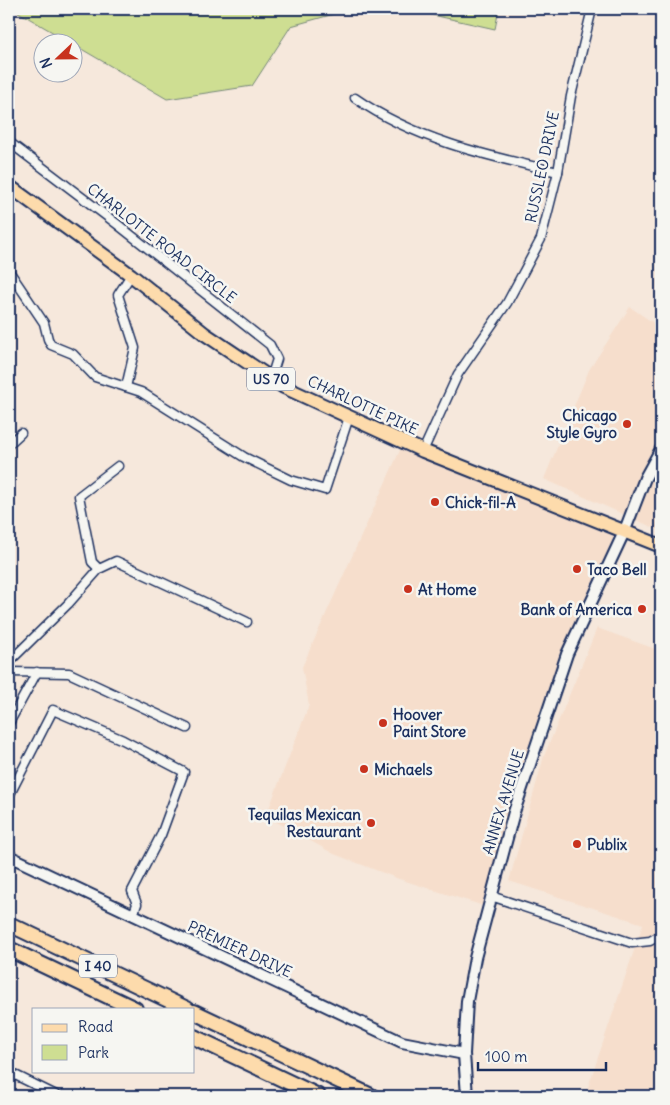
<svg xmlns="http://www.w3.org/2000/svg" width="670" height="1105" font-family="Delius,sans-serif">
  <style>
    .built { fill: #f6decc }
    .green { fill: #cede92; stroke: #748678 }
    .lines { fill: none; stroke-linecap: round; stroke-linejoin: round }
    .minor-casing { stroke: #1b2f5e; stroke-width: 11 }
    .tertiary-casing { stroke: #1b2f5e; stroke-width: 14 }
    .primary-casing { stroke: #1b2f5e; stroke-width: 16 }
    .motorway-casing { stroke: #1b2f5e; stroke-width: 18 }
    .minor { stroke: #f6f6f2; stroke-width: 8 }
    .tertiary { stroke: #f6f6f2; stroke-width: 10 }
    .primary { stroke: #fddbac; stroke-width: 12 }
    .motorway { stroke: #fddbac; stroke-width: 14 }
    .poi-dot { fill: #c8321e; stroke: #f6f6f2; stroke-width: 2 }
    .labels { text-anchor: middle; dominant-baseline: central; stroke-width: 5; stroke-linejoin: round; paint-order: stroke }
    .shield { fill: #f6f6f2; stroke: #5d6b8a; stroke-width: 1 }
    .shield-label { font-size: 14px; font-weight: bold; fill: #1b2f5e }
    .street-label { font-size: 15px; fill: #1b2f5e; stroke: #f6f6f2 }
    .poi-label { font-size: 15px; font-weight: bold; fill: #1b2f5e; stroke: #f6f6f2; text-anchor: start }
  </style>
  <rect width="100%" height="100%" fill="#f6e8dc"/>
  <filter id="ink" filterUnits="userSpaceOnUse"><feTurbulence type="fractalNoise" baseFrequency=".02" numOctaves="2"/><feDisplacementMap in="SourceGraphic" scale="10" xChannelSelector="R" yChannelSelector="G"/><feConvolveMatrix kernelMatrix="1 2 1 2 8 2 1 2 1" color-interpolation-filters="sRGB"/></filter>
  <g filter="url(#ink)">
    <g class="built">
      <path d="M630,307l31,21v203l-117,-52 45,-109z"/>
      <path d="M401,448l214,86 -45,101 -32,85 -54,186 -85,-27 -65,-25 -68,-38 43,-111 -7,-38z"/>
      <path d="M597,628l64,23v445h-76l58,-172 -134,-43 35,-125z"/>
    </g>
    <g class="green">
      <path d="M13,9l131,2 208,-2 -61,17 -39,60 -85,13z"/>
      <path d="M406,9h93l-4,20z"/>
    </g>
    <g class="lines">
      <g class="minor-casing">
        <g id="minor">
          <path d="M355,98c60,42 133,58 203,74"/>
          <path d="M9,142l108,82 153,121 7,14 -6,19"/>
          <path d="M9,271l35,52 4,16 3,6 22,9 22,23 46,15 103,65 47,23 34,10 24,-73"/>
          <path d="M126,387l9,-39 -17,-53 13,-20"/>
          <path d="M9,444l12,-11"/>
          <path d="M423,451l35,-77 49,-71 34,-64 17,-67 13,-76 21,-87"/>
          <path d="M99,569l-7,-7 -13,-66 39,-30"/>
          <path d="M9,662l59,-58 31,-35 17,-8 131,61"/>
          <path d="M9,672l60,1 118,55"/>
          <path d="M9,723l28,-51"/>
          <path d="M9,796l44,-86 70,30 61,32 -23,63 -29,56 5,13 -4,11"/>
          <path d="M491,896l141,47 18,-2 11,-6"/>
          <path d="M9,1072l49,24"/>
        </g>
      </g>
      <g class="tertiary-casing">
        <g id="tertiary">
          <path d="M9,856l393,186 62,12"/>
          <path d="M467,1096l-3,-42 3,-53 8,-43 39,-146 53,-158 58,-124 20,-52 16,-29"/>
        </g>
      </g>
      <g class="primary-casing">
        <path id="primary" d="M9,186l122,89 74,59 79,53 139,64 238,95"/>
      </g>
      <g class="motorway-casing">
        <g id="motorway">
          <path d="M9,924l178,85"/>
          <path d="M9,949l126,60"/>
          <path d="M194,1012l177,84"/>
          <path d="M194,1037l124,59"/>
        </g>
      </g>
      <use href="#minor" class="minor"/>
      <use href="#tertiary" class="tertiary"/>
      <use href="#primary" class="primary"/>
      <use href="#motorway" class="motorway"/>
    </g>
  </g>
  <g class="poi-dot">
    <circle cx="627" cy="424" r="5"/>
    <circle cx="435" cy="502" r="5"/>
    <circle cx="577" cy="569" r="5"/>
    <circle cx="408" cy="589" r="5"/>
    <circle cx="642" cy="609" r="5"/>
    <circle cx="383" cy="723" r="5"/>
    <circle cx="364" cy="769" r="5"/>
    <circle cx="371" cy="823" r="5"/>
    <circle cx="577" cy="844" r="5"/>
  </g>
  <g class="labels">
    <g class="shield">
      <rect x="247" y="367.5" width="48" height="23" rx="4"/>
      <rect x="79" y="954.5" width="38" height="23" rx="4"/>
    </g>
    <g class="shield-label">
      <text x="271" y="379">US 70</text>
      <text x="98" y="966">I 40</text>
    </g>
    <g class="street-label">
      <text transform="translate(542 167) rotate(-78)">RUSSLEO DRIVE</text>
      <text transform="translate(162 243) rotate(38)">CHARLOTTE ROAD CIRCLE</text>
      <text transform="translate(363 405) rotate(25)">CHARLOTTE PIKE</text>
      <text transform="translate(503 802) rotate(-73)">ANNEX AVENUE</text>
      <text transform="translate(240 949) rotate(25)">PREMIER DRIVE</text>
    </g>
    <g class="poi-label">
      <text x="617" y="415" text-anchor="end">Chicago<tspan x="617" dy="17">Style Gyro</tspan></text>
      <text x="445" y="502">Chick-fil-A</text>
      <text x="587" y="569">Taco Bell</text>
      <text x="418" y="589">At Home</text>
      <text x="632" y="609" text-anchor="end">Bank of America</text>
      <text x="393" y="714">Hoover<tspan x="393" dy="17">Paint Store</tspan></text>
      <text x="374" y="769">Michaels</text>
      <text x="361" y="814" text-anchor="end">Tequilas Mexican<tspan x="361" dy="17">Restaurant</tspan></text>
      <text x="587" y="844">Publix</text>
    </g>
  </g>
  <rect width="670" height="1105" fill="none" stroke="#f6f6f2" stroke-width="30"/>
  <rect x="15" y="15" width="640" height="1075" fill="none" stroke="#1b2f5e" stroke-width="2" filter="url(#ink)"/>
  <rect x="32" y="1008" width="162" height="65" fill="#f6f6f2" stroke="#9ea6b7"/>
  <rect x="42" y="1024" width="25" height="8" fill="#fddbac" stroke="#9ea6b7"/>
  <text x="78" y="1032" font-size="15" fill="#1b2f5e">Road</text>
  <rect x="42" y="1045" width="25" height="15" fill="#cede92" stroke="#9ea6b7"/>
  <text x="78" y="1058" font-size="15" fill="#1b2f5e">Park</text>
  <g transform="translate(58 58) rotate(248)"><circle r="24" fill="#f6f6f2" stroke="#9ea6b7"/>
  <path d="M0-4L9 19L0 12L-9 19Z" fill="#c8321e"/>
  <text y="-8" font-size="14" font-weight="bold" text-anchor="middle" fill="#1b2f5e">N</text>
  </g>
  <path d="M478 1062v8h128v-8" fill="none" stroke="#1b2f5e" stroke-width="2.5"/>
  <text x="485" y="1062" font-size="15" fill="#1b2f5e" stroke="#f6f6f2" stroke-width="4" paint-order="stroke">100 m</text>
</svg>
